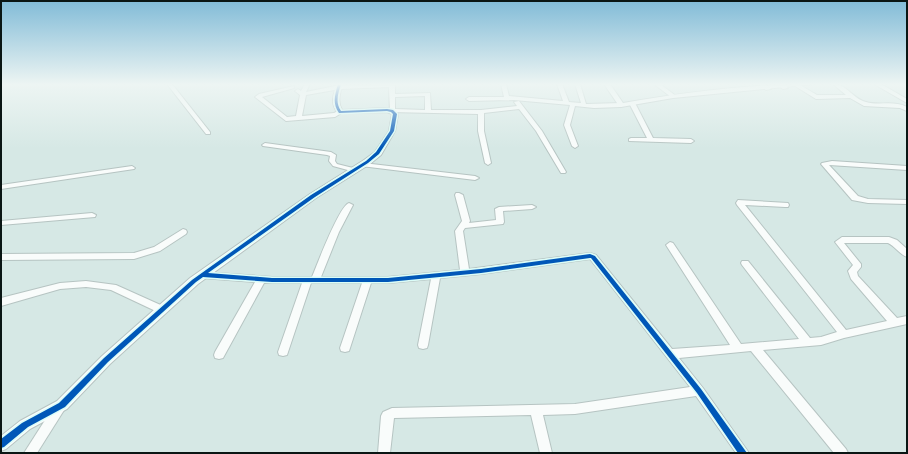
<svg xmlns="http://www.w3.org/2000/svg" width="908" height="454" font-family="'Fira Sans',sans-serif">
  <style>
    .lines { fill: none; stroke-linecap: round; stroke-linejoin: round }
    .minor-casing { stroke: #b6c4c2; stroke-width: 2 }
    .tertiary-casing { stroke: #b6c4c2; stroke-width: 2 }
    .minor { fill: #f9fcfb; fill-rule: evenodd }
    .tertiary { fill: #f9fcfb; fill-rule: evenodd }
    .cycleway-casing { stroke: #dbfdf8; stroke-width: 3 }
    .cycleway { fill: #0057b8; fill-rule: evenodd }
  </style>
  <rect width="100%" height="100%" fill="#d6e8e5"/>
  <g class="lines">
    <g class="minor-casing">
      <g id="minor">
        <path d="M167,84h5l38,48v2h-4z"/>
        <path d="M305,84h5l-4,8 34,-7 55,-1v10l35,-1 1,17h50l36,-4 -3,-4 5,-1 23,30 24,41 -1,1h-4l-25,-42 -17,-22 -35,4v18l7,32 -3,2 -3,-2 -7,-32v-17l-88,-2 -1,-25 -49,2 -34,6 -4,21 32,-3 6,-3 3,2 -8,5 -49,4 -31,-24 4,-3 35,-8v2l-32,9 25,20 9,-1 4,-21 -5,-4 3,-2 3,2zM425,96v14l-30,-1v-12z"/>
        <path d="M501,84h5l3,12 54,5 -6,-17h5l7,18 12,1 -6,-19h5l6,20 35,-1 3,2 -3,2 -27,1 -19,-2 -5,19 8,21 -3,2 -3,-2 -8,-21 6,-20 -56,-5 -45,1 -3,-2 3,-2h35z"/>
        <path d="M654,84h6l16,12 -5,1z"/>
        <path d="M758,84h6l7,5 -5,1z"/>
        <path d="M777,84h6l5,4 -5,1z"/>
        <path d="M833,84c14,0 20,15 33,18 13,4 28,-2 41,5v4l-7,-3 -36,-2 -14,-8 -34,1 -21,-13 5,-1 17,10h29z"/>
        <path d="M874,84h7l26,15v4z"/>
        <path d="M630,102l5,1 18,35 38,1 3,2 -3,2 -62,-2v-2l2,-1h16l-18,-35z"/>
        <path d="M265,143l66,9 5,3 -1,6 2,3 20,5 1,1 -3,2 -22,-6 -4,-5 1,-5 -3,-1 -64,-9 -1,-1z"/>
        <path d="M832,161l75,5v4l-78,-5 29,31 10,3 39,1v4l-39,-1 -16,-3 -31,-36 1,-1z"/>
        <path d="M363,163l112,13 4,2 -4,2 -114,-14 -1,-1z"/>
        <path d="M132,166l3,2 -1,1 -133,20v-4z"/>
        <path d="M456,193h3l4,2 7,26 -1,2 27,-3 -1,-11 4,-2 33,-2 4,2 -4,2 -29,2 1,11 -1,2 -38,4 -2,3 6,38 121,-16 6,2 76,94 58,-4 -64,-100 4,-3 3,1 68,101 58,-5 -57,-74 -1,-2 1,-2h6l62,77 11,-1 16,-5 -100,-127 -1,-2 2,-3 50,3 1,2 -1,2h-3l-40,-2 101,125 41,-9 -36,-42 -3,-8 5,-6 -18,-23 7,-5h47l8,3 10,9v8c-8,-3 -12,-11 -19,-14h-44l17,21v3l-4,5 1,4 39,42 10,-2v8l-63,14 -23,7 -58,5 83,99 2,4h-14l-83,-102 -72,7 24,30 46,65h-13l-40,-57 -121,18 -32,1 9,38h-12l-9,-38 -137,3 -4,35h-12l3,-37 2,-4 9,-4 183,-4 115,-17 -100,-128 -109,15 -41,4 -12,67 -1,3 -4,1 -4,-1 -1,-3 13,-66 -43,4h-17l-21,65 -1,3 -4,1 -4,-1 -1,-3 22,-65h-51l-24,72 -4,1 -4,-1 -1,-3 24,-69h-38l-41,75 -4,1 -4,-1 -1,-3 1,-3 40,-70 -53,-4 -3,-1 -1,-2 1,-2 3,-1 70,5h40c5,-12 27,-71 37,-74l4,2 -14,27 -18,45h67l72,-7 -5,-39 7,-10 -7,-26z"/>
        <path d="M92,213l4,2 -1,2 -94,8v-4z"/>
        <path d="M183,229l3,1 1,2 -1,2 -26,17 -26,8 -133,1v-6l133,-1 20,-6z"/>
        <path d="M86,281l30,4 49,22 2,3 -2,3 -3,1 -51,-24 -25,-3 -26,2 -59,17v-8l59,-15z"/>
        <path d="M60,402l4,1 2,4 -29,46h-13l32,-50z"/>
      </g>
    </g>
    <g class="tertiary-casing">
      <g id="tertiary">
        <path d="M337,84h6c-3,9 -6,17 -1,26l45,-2 7,2 4,4 -3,17 -14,24 -11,9 -54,34 -118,86 -88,80 -43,45 -37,20 -24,20 -5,2v-15l19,-15 37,-20 45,-45 88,-78 120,-84 54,-34 11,-8 14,-21 3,-17 -5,-2 -49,1c-8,-9 -5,-18 -1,-29z"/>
        <path d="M604,84h6l13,19c63,-11 128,-19 192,-19l-142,14 -52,9 -2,-1z"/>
      </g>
    </g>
    <use href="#minor" class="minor"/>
    <use href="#tertiary" class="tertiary"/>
    <g class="cycleway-casing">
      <path id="cycleway" d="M338,84h3c-3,10 -6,18 0,27l46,-2 6,1 4,4 -3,17 -15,23 -11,9 -53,34 -107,76 64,5h116l93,-9 109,-15 5,2 106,133 46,64h-9l-41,-60 -106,-135h-1l-109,15 -93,9h-116l-69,-5 -7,5 -88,80 -43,45 -37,20 -24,20 -3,1v-9l21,-16 37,-20 45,-45 88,-78 119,-85 55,-34 10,-9 14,-21 3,-17 -2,-2 -4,-1 -48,2c-7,-10 -4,-18 -1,-29z"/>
    </g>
    <use href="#cycleway" class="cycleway"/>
  </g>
  <linearGradient id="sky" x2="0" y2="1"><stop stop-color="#81bbd7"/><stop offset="0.57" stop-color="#edf5f3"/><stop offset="1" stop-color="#edf5f3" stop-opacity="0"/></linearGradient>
  <rect width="908" height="148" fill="url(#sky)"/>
  <rect width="908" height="454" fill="none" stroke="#0a1614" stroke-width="4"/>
</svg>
